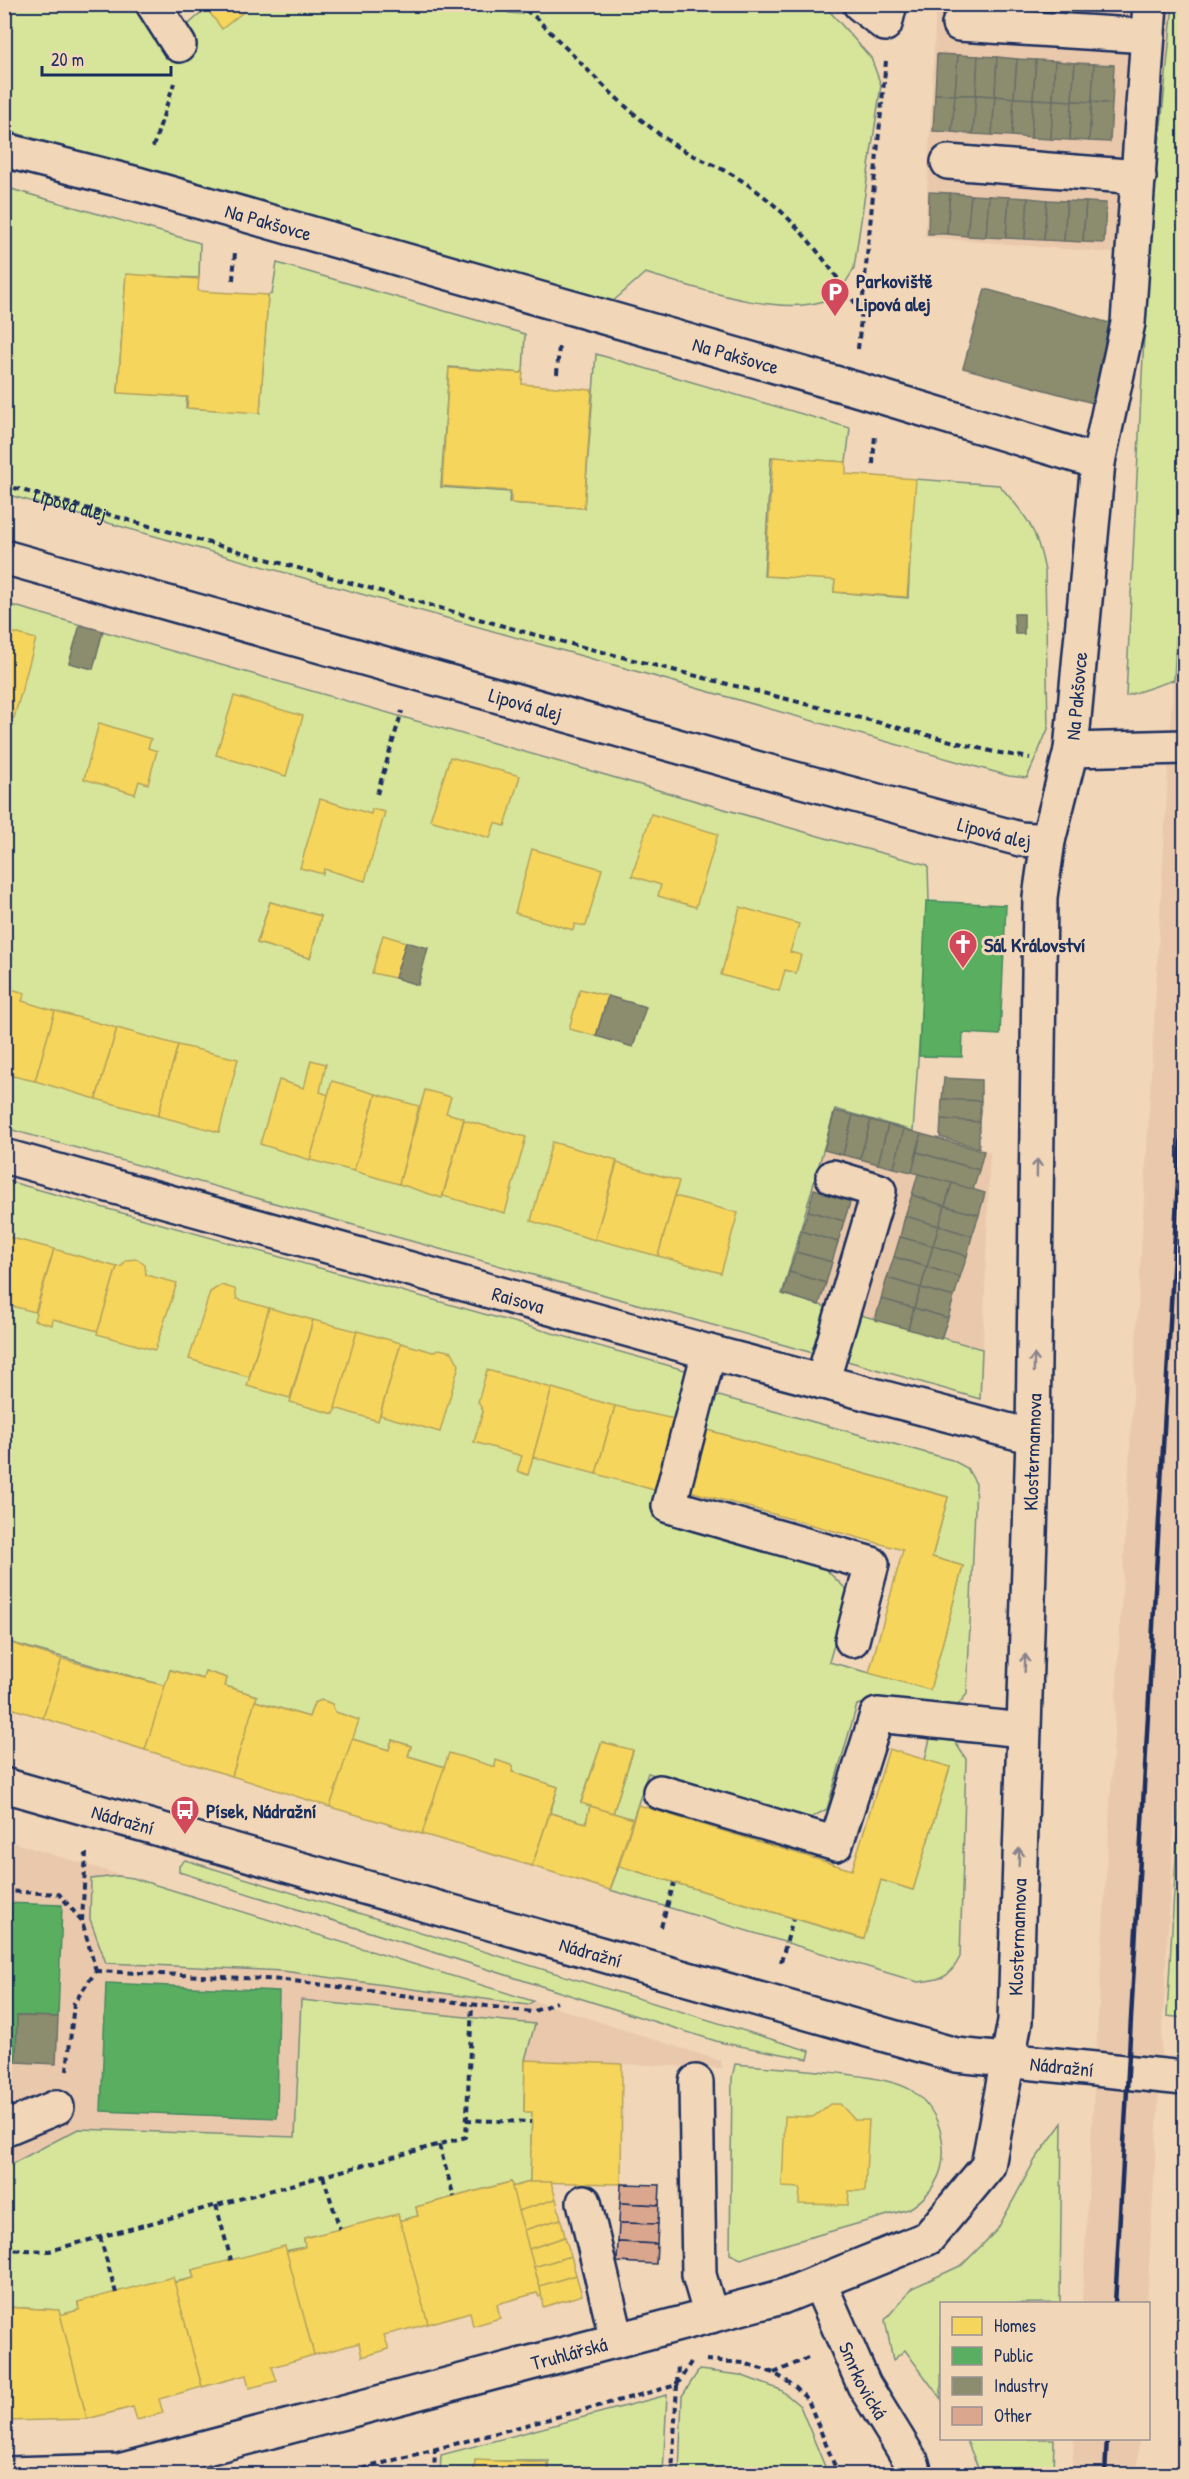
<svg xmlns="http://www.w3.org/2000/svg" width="1189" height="2479" font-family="'Patrick Hand',sans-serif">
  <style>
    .built { fill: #eac8ab }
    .green { fill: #d6e599; stroke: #788a7c; stroke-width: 1.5; fill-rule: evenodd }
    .homes { fill: #f6d55c; stroke: #b4a35d; stroke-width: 1.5 }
    .public { fill: #5aae61; stroke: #478860; stroke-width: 1.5 }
    .industry { fill: #8c8c6e; stroke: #6a7069; stroke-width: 1.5 }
    .building { fill: #daa78e; stroke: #1b2f5e; stroke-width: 1.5 }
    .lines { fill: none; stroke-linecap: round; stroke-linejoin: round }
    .minor-casing { stroke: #1b2f5e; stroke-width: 38 }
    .path { stroke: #1b2f5e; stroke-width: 4; stroke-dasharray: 6 4.5; stroke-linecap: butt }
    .minor { stroke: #f1d6b8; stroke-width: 33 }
    .rail { stroke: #1b2f5e; stroke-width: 4.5 }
    .oneway { stroke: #86828b }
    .labels { text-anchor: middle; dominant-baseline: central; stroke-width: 6; stroke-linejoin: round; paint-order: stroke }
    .street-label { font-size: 20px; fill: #1b2f5e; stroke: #f1d6b8 }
    .poi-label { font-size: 20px; font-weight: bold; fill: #1b2f5e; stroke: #f1d6b8; text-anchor: start }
  </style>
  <rect width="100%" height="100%" fill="#f1d6b8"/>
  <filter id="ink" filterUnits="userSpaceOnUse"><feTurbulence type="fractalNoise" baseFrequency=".0167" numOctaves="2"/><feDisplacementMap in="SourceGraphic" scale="12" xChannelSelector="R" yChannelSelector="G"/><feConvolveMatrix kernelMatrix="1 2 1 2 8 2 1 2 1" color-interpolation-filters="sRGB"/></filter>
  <g filter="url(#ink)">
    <g class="built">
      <path d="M936,5h237l-25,251 -223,-19z"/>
      <path d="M1184,488v1157l-37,658 -65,1z"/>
      <path d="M835,1109l155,43 -9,247 -213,-58z"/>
      <path d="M5,1840l552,168 164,53 1,7 -195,-8 -3,51h9l-2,70 -18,6 -3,-13 -47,22 -42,10 -2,-7 -69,29 -42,10 -1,-7 -299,68 -3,9z"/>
      <path d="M1074,2439h65l-2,35h-65z"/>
    </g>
    <g class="green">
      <path d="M498,4l11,9 13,1 5,-10 297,1 47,53 10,27 -27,183c-6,12 -17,28 -31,33 -47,16 -131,-15 -178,-28l-35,31 -605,-174 -1,-125h135l33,54 23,-7 -9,-17 4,-12 16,-14 -3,-4z"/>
      <path d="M1173,5h11v483l-10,192 -48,16 22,-440z"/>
      <path d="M4,187l196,56 -1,35 -73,-3 -8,117 69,5 -1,11 74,4 8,-117 4,-1 5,-31 248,71 -2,39 -74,-6 -8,120 69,5 -1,11 75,5 12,-154 254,74 -4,34 -75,-5 -7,119 71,3 -1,13 74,6 6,-119 85,6c28,31 38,44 46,86l3,158 -21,49 -18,-2 -1004,-282z"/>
      <path d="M4,603l839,240 85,22 1,37 -16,229 -78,-22 -53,185 45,13 -14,46 -808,-225zM270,902l51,14 -11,42 -53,-15z"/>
      <path d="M4,1180l688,192 -39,145 170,50 26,25 -20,70 101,27 33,-123 -31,-9 16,-60 -244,-68 5,-25 10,-8 233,64 15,8 9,16 -9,210 -10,12 -87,-4 -13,3 -30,104 -20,11 -159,-47 -15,46 -20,-6 20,-62 -31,-9 -21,60 9,4 -4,17 -36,-10 8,-26 -46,-15 1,-6 -16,-5 -2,6h-50l-37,-11 3,-10 -19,-6 -3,10 -37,-11 6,-19 -23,-8 -3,-8 -10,-4 -8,3 -5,14 -54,-16 2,-5 -32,-10 2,-8 -22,-7 -2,8 -33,-9 -4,16 -161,-45z"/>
      <path d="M857,1314l125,35 -2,50 -136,-39z"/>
      <path d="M1184,1716v302l-17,-2z"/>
      <path d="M931,1734l24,8 11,17 -6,198c-11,22 -18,22 -42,25l-308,-92 9,-24 244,73 18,-59 32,10 37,-123 -25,-7z"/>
      <path d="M185,1860l625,191 -2,8 -89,-17 -540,-170v-6z"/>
      <path d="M118,1876l15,2 400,123 -5,4 -245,-34 -177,-8 -16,-44 1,-40z"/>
      <path d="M301,2000l234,24 -10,36 -1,51 8,1 -2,70 -18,5 -1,-5 -95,25 2,9 -20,5 -1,-6 -93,23 1,9 -113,23 2,8 -116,24 1,8 -19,5 -2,-5 -53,-3 -1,-139 74,-39 217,8z"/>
      <path d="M735,2064c38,4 149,8 176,26 20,13 31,35 32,58 2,27 -13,48 -34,61l-140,40 -28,10 -11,-5 2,-176z"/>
      <path d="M1062,2123l-2,180 -118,1 -1,95 -36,-49 -12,10 -8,-40 27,-32 50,-23 35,-35 38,-70z"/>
      <path d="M699,2370l41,5 41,15 19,16 28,68h-45v-2l-74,-4v6h-30l3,-78z"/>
      <path d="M667,2395l-4,79h-114v-13h-74l-1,13h-34l1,-19z"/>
      <path d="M966,2439h88l-1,35h-72z"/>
    </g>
    <g class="homes">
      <path d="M203,4h50l-31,25z"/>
      <path d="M126,274l72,5 1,-3 -1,15 70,4 -8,118 -73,-5 1,-11 -70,-4z"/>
      <path d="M449,368l72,5 2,-3 -1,14 70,6 -8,118 -73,-5v-12l-69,-5z"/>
      <path d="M773,457l72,5 1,-3v15l70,5 -9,118 -73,-5 1,-12 -70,-4z"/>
      <path d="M4,630l32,9 -22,79 -10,-2z"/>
      <path d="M234,696l69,20 -17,60 -70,-21z"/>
      <path d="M99,723l52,16 -3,9 9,3 -9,33 -9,-3 -4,13 -51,-15z"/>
      <path d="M450,757l70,19 -15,50 -10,-3 -5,15 -60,-18z"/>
      <path d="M320,799l51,15 1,-5 13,3 -20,69 -41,-12 -1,5 -23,-6z"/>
      <path d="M651,814l67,20 -22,73 -38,-11 3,-11 -29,-9z"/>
      <path d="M532,849l70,20 -16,57 -11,-2 -2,6 -58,-17z"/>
      <path d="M270,902l51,14 -11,42 -53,-15z"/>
      <path d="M740,907l59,17 -9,28 11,3 -5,18 -11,-3 -6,21 -58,-16z"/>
      <path d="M383,935l23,7 -11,36 -23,-5z"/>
      <path d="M4,987l21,6 -3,8 33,10 -20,70 -31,-7z"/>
      <path d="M580,989l28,7 -12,40 -27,-7z"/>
      <path d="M55,1011l62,17 -21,71 -61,-18z"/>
      <path d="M117,1028l61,17 -20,71 -62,-17z"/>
      <path d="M178,1045l60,14 -19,73 -61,-16z"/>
      <path d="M311,1060l15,4 -6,28 9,3 -19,65 -50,-16 19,-64 25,8z"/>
      <path d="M332,1081l44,13 -22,77 -44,-11z"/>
      <path d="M425,1090l26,7 -5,16 18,5 -22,80 -43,-14z"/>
      <path d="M376,1094l43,12 -20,78 -45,-13z"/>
      <path d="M464,1120l62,17 -21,76 -62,-17z"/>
      <path d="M552,1142l65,18 -22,80 -64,-19z"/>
      <path d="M617,1163l62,18 -21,75 -63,-17z"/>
      <path d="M675,1196l63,17 -17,60 -63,-17z"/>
      <path d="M4,1236l50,13 -19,63 -31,-8z"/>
      <path d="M54,1249l63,18 -19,64 -45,-12 -1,6 -18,-5z"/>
      <path d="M137,1259l8,6 1,10 31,8 -22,67 -58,-16 20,-67 5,-1 4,-6z"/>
      <path d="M221,1285l14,4 2,10 32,9 -20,69 -60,-18 21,-67z"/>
      <path d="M269,1308l44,12 -23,78 -43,-12z"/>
      <path d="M313,1320l44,11 -23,83 -44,-12z"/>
      <path d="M357,1331l44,12 -23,78 -43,-13z"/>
      <path d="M401,1343l32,9 6,-3 13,3 7,13 -19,67 -60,-17z"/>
      <path d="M487,1370l65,18 -24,87 -11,-4 5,-15 -48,-14 9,-31 -5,-9z"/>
      <path d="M552,1388l63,18 -19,68 -63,-17z"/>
      <path d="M615,1406l64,14 -21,71 -62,-17z"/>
      <path d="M704,1429l244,68 -16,60 31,9 -33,124 -61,-17 34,-123 -217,-60z"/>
      <path d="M4,1641l58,18 -19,59 -39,-12z"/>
      <path d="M62,1659l104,27 -21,64 -102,-32z"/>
      <path d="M170,1670l33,9 2,-8 22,7 -2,8 32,10 -25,80 -87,-26z"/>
      <path d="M322,1700l10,4 3,8 24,8 -29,87 -98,-31 23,-75 54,16 5,-14z"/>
      <path d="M352,1739l37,11 3,-10 19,6 -3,10 37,11 -23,67 -92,-27z"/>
      <path d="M602,1742l31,8 -20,63 -32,-10z"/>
      <path d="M889,1749l61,18 -37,123 -32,-10 -17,59 -245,-73 19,-61 214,65z"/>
      <path d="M449,1753l46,14 1,-7 17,6 -1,6 46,15 -26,79 -110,-32z"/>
      <path d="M590,1806l43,13 -23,71 -78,-24 18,-53 36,10z"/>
      <path d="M525,2060l97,4 -1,120 -91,-2 2,-70h-8z"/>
      <path d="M830,2104h10l15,16h14l-4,71h-16l-1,14 -49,-1 1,-16 -18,-1 3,-71 28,1z"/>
      <path d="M511,2182l31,113 -3,2 -2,-4 -40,11 3,14 -27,8 -3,-14 -42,12 -30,-103 20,-5 -2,-9z"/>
      <path d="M530,2182h21l5,17 -38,12 -6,-24z"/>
      <path d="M556,2199l5,20 -37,11 -6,-19z"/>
      <path d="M398,2214l30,110 -44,11 5,14 -27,8 -3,-14 -45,12 -28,-103 19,-5 -1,-9z"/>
      <path d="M561,2219l4,18 -36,12 -5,-19z"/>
      <path d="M565,2237l6,19 -37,11 -5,-18z"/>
      <path d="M285,2246l29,109 -42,12 5,14 -28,7 -3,-13 -44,12 -28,-104 20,-5 -2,-8z"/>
      <path d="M571,2256l5,19 -36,11 -6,-19z"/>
      <path d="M576,2275l6,20 -39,12 -3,-21z"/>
      <path d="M173,2277l29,110 -43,12 4,14 -26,7 -4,-13 -46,12 -27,-104 19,-5 -1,-8z"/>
      <path d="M4,2307l55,3 28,109 -81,2 -2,14z"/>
      <path d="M475,2460l73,3v11h-74z"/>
      <path d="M709,2469l74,3v2h-74z"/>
    </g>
    <g class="public">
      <path d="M926,901l80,4 -6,130 -37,-2 -1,24 -43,-1z"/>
      <path d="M4,1903l58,2 -4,112 -41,-1 -1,46h-12z"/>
      <path d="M106,1983l173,8 -2,127 -176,-7z"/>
    </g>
    <g class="industry">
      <path d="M937,54l21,1 -3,40 -20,-1z"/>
      <path d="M958,55l20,1 -2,39h-21z"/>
      <path d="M978,56l19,1 -2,39 -19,-1z"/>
      <path d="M997,57l20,2 -3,39 -19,-2z"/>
      <path d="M1017,59l19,1 -3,39 -19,-1z"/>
      <path d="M1036,60l19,1 -2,39 -20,-1z"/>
      <path d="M1055,61l20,2 -3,38 -19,-1z"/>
      <path d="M1075,63l19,1 -2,38 -20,-1z"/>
      <path d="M1094,64l20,1 -2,39 -20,-2z"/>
      <path d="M935,94l20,1 -3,37 -19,-1z"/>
      <path d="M955,95h21l-3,39 -21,-2z"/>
      <path d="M976,95l19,1 -3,39 -19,-1z"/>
      <path d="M995,96l19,2 -2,38 -20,-1z"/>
      <path d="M1014,98l19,1 -2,39 -19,-2z"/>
      <path d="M1033,99l20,1 -2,39 -20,-1z"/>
      <path d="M1053,100l19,1 -2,39 -19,-1z"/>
      <path d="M1072,101l20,1 -3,39 -19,-1z"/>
      <path d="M1092,102l20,2 -2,38 -21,-1z"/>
      <path d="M929,192l21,1 -3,41h-19z"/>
      <path d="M950,193l21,2 -4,41 -20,-2z"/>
      <path d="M971,195l18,1 -3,41 -19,-1z"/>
      <path d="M989,196l20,1 -3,41 -20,-1z"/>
      <path d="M1009,197l19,1 -3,41 -19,-1z"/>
      <path d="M1028,198l19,2 -3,40 -19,-1z"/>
      <path d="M1047,200l20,1 -3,40 -20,-1z"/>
      <path d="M1067,201l19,1 -3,40 -19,-1z"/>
      <path d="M1086,202l20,1 -2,40 -21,-1z"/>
      <path d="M985,289l132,36 -20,79 -134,-36z"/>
      <path d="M1014,614h10v20h-9z"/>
      <path d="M80,625l23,6 -10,38 -24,-6z"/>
      <path d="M406,942l22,6 -10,37 -23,-7z"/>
      <path d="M608,996l38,11 -13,40 -37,-11z"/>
      <path d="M944,1078l37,2v21l-39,-2z"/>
      <path d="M942,1099l39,2 -2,21 -38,-3z"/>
      <path d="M835,1111l18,4 -10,40 -19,-5z"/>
      <path d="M853,1115l18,5 -11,39 -17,-4z"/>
      <path d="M941,1119l38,3v26l-39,-11z"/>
      <path d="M871,1120l17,5 -10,39 -18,-5z"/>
      <path d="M888,1125l16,4 -10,39 -16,-4z"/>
      <path d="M904,1129l17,5 -9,38 -18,-4z"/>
      <path d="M921,1134l63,17 -5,19 -62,-18z"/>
      <path d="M917,1152l62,18 -6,20 -61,-18z"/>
      <path d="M918,1174l34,9 -7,23 -33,-11z"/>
      <path d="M952,1183l33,10 -6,22 -34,-9z"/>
      <path d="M814,1189l37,11 -7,21 -36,-10z"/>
      <path d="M912,1195l33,11 -6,20 -34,-10z"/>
      <path d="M945,1206l34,9 -7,21 -33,-10z"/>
      <path d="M808,1211l36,10 -6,21 -37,-11z"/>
      <path d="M905,1216l34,10 -6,20 -33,-9z"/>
      <path d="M939,1226l33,10 -5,20 -34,-10z"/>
      <path d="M801,1231l37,11 -6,20 -36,-10z"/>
      <path d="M900,1237l33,9 -6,21 -33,-10z"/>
      <path d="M933,1246l34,10 -7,21 -33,-10z"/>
      <path d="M796,1252l36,10 -6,21 -37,-11z"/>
      <path d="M894,1257l33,10 -6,21 -34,-10z"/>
      <path d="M927,1267l33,10 -6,20 -33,-9z"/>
      <path d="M789,1272l37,11 -7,22 -36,-11z"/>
      <path d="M887,1278l34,10 -7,20 -33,-9z"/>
      <path d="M921,1288l33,9 -6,21 -34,-10z"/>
      <path d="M881,1299l33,9 -6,21 -33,-9z"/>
      <path d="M914,1308l34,10 -7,21 -33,-10z"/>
      <path d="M17,2016l41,1 -2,47 -40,-2z"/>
    </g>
    <g class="building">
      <path d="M621,2184l39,1 -1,20 -39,-2z"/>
      <path d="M620,2203l39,2 -1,19 -39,-1z"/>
      <path d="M619,2223l39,1 -1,20 -39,-2z"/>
      <path d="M618,2242l39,2 -1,20 -39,-2z"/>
    </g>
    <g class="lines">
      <g class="minor-casing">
        <g id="minor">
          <path d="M153,4l26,41"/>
          <path d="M860,4l25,20 5,-20"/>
          <path d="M959,24l189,12"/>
          <path id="s2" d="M4,150l137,35 715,204 242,73 -27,288 -23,91 -8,56 -7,540 -18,584 -27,145 -60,72 -146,59 -663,174 -112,3"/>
          <path d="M948,162l191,15"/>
          <path d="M1098,462l30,-139 22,-319"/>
          <path id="s3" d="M4,557l787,221 229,61 28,2"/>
          <path d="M1071,750l113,-3"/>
          <path id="s4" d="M4,1156l705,196 324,85"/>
          <path d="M709,1352l-40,154 203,58 -20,76"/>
          <path d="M822,1382l57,-191 -46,-14"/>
          <path id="s5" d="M4,1785l952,270 228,23"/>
          <path d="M660,1792l176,52 41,-129 146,15"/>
          <path d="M696,2082l3,193 12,41"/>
          <path d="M4,2129l53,-22"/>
          <path d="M584,2202l33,138"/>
          <path id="s6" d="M819,2282l45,103 48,78 3,11"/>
        </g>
      </g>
      <g class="path">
        <path d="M517,4l18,13c44,43 87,92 138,127 21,14 47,22 68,36 52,33 84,80 119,130"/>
        <path d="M153,147l21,-64"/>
        <path d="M233,280l2,-28"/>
        <path d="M858,349l28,-288"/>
        <path d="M557,374l2,-29"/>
        <path d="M873,464l2,-30"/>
        <path id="s1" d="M4,485l528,149 462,118 36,6"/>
        <path d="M377,794l25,-83"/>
        <path d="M4,1891l55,3 23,27 14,50"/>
        <path d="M82,1921l4,-68"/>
        <path d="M661,1927l13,-44"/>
        <path d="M781,1962l12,-43"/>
        <path d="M96,1971l189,9 247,32 25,-10"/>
        <path d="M67,2071l7,-68 22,-32"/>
        <path d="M466,2120l65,2"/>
        <path d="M439,2145l15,52"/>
        <path d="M323,2176l17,53"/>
        <path d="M216,2205l15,55"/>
        <path d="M100,2237l16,56"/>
        <path d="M4,2249l45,2 417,-114 6,-133"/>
        <path d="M706,2360l38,3 30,10 19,12 15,15 30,74"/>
        <path d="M774,2373l36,-16"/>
        <path d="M677,2384l1,-19"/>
        <path d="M677,2385l14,-23"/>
        <path d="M342,2474l335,-89 -5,89"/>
        <path d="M434,2474l1,-25"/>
      </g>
      <use href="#minor" class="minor"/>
      <g class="rail">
        <path d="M1115,2304l69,-1231"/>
        <path d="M1105,2474l2,-36"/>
      </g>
    </g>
    <defs><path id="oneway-shaft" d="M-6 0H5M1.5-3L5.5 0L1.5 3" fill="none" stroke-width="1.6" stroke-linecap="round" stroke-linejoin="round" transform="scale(1.5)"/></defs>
    <g class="oneway">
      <use href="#oneway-shaft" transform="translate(1037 1168) rotate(-89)"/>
      <use href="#oneway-shaft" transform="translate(1034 1363) rotate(-89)"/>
      <use href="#oneway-shaft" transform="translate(1025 1663) rotate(-88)"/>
      <use href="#oneway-shaft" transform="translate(1019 1857) rotate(-88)"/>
    </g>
  </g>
  <defs>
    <g id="parking-pin" transform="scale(1.5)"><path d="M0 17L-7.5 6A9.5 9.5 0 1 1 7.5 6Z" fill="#d1495b" stroke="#f1d6b8"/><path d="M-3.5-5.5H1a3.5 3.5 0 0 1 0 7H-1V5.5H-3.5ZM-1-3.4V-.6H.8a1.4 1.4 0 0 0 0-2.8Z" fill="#fff"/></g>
    <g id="church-pin" transform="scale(1.5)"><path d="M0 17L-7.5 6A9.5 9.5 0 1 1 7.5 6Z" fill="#d1495b" stroke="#f1d6b8"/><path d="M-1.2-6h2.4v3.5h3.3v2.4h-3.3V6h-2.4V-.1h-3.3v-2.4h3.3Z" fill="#fff"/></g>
    <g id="bus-pin" transform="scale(1.5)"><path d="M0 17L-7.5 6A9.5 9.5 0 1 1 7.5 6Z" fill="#d1495b" stroke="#f1d6b8"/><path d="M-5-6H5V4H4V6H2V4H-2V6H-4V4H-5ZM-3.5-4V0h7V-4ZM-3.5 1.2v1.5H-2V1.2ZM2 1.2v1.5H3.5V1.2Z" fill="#fff"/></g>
  </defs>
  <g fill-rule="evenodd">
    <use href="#parking-pin" x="835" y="292"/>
    <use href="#church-pin" x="963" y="944"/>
    <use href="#bus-pin" x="185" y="1810"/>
  </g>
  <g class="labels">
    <g class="street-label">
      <text stroke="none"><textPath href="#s2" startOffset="274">Na Pakšovce</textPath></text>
      <text stroke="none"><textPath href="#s2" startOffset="760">Na Pakšovce</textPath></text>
      <text stroke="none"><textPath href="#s1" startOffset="69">Lipová alej</textPath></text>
      <text transform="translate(1076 696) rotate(-85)">Na Pakšovce</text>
      <text stroke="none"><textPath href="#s3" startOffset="542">Lipová alej</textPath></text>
      <text stroke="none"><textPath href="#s3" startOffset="1028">Lipová alej</textPath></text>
      <text stroke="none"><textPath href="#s4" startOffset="534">Raisova</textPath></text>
      <text transform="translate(1032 1452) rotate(-88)">Klostermannova</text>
      <text stroke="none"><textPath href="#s5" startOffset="124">Nádražní</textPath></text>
      <text transform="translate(1017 1937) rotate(-88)">Klostermannova</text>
      <text stroke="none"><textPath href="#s5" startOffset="610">Nádražní</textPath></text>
      <text stroke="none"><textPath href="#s5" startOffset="1096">Nádražní</textPath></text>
      <text transform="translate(569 2353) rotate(-15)">Truhlářská</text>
      <text stroke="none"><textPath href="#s6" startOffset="108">Smrkovická</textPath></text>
    </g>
    <g class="poi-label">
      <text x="856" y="280">Parkoviště<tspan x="856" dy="23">Lipová alej</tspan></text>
      <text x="984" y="944">Sál Království</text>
      <text x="206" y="1810">Písek, Nádražní</text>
    </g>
  </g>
  <rect width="1189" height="2479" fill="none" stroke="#f1d6b8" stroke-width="24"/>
  <rect x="12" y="12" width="1165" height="2455" fill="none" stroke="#1b2f5e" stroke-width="2" filter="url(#ink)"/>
  <rect x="940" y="2302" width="210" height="138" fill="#f1d6b8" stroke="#9b9394" stroke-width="1.5"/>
  <rect x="952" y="2317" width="30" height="18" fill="#f6d55c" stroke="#9b9394" stroke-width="1.5"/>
  <text x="994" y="2332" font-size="18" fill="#1b2f5e">Homes</text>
  <rect x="952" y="2347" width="30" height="18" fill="#5aae61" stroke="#9b9394" stroke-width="1.5"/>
  <text x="994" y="2362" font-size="18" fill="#1b2f5e">Public</text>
  <rect x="952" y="2377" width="30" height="18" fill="#8c8c6e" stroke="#9b9394" stroke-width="1.5"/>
  <text x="994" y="2392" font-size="18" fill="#1b2f5e">Industry</text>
  <rect x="952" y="2407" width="30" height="18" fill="#daa78e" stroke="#9b9394" stroke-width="1.5"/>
  <text x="994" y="2422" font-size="18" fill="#1b2f5e">Other</text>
  <path d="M42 66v9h129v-9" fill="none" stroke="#1b2f5e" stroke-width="3"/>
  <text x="51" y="66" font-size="18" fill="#1b2f5e" stroke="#f1d6b8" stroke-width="4.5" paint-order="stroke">20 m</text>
</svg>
